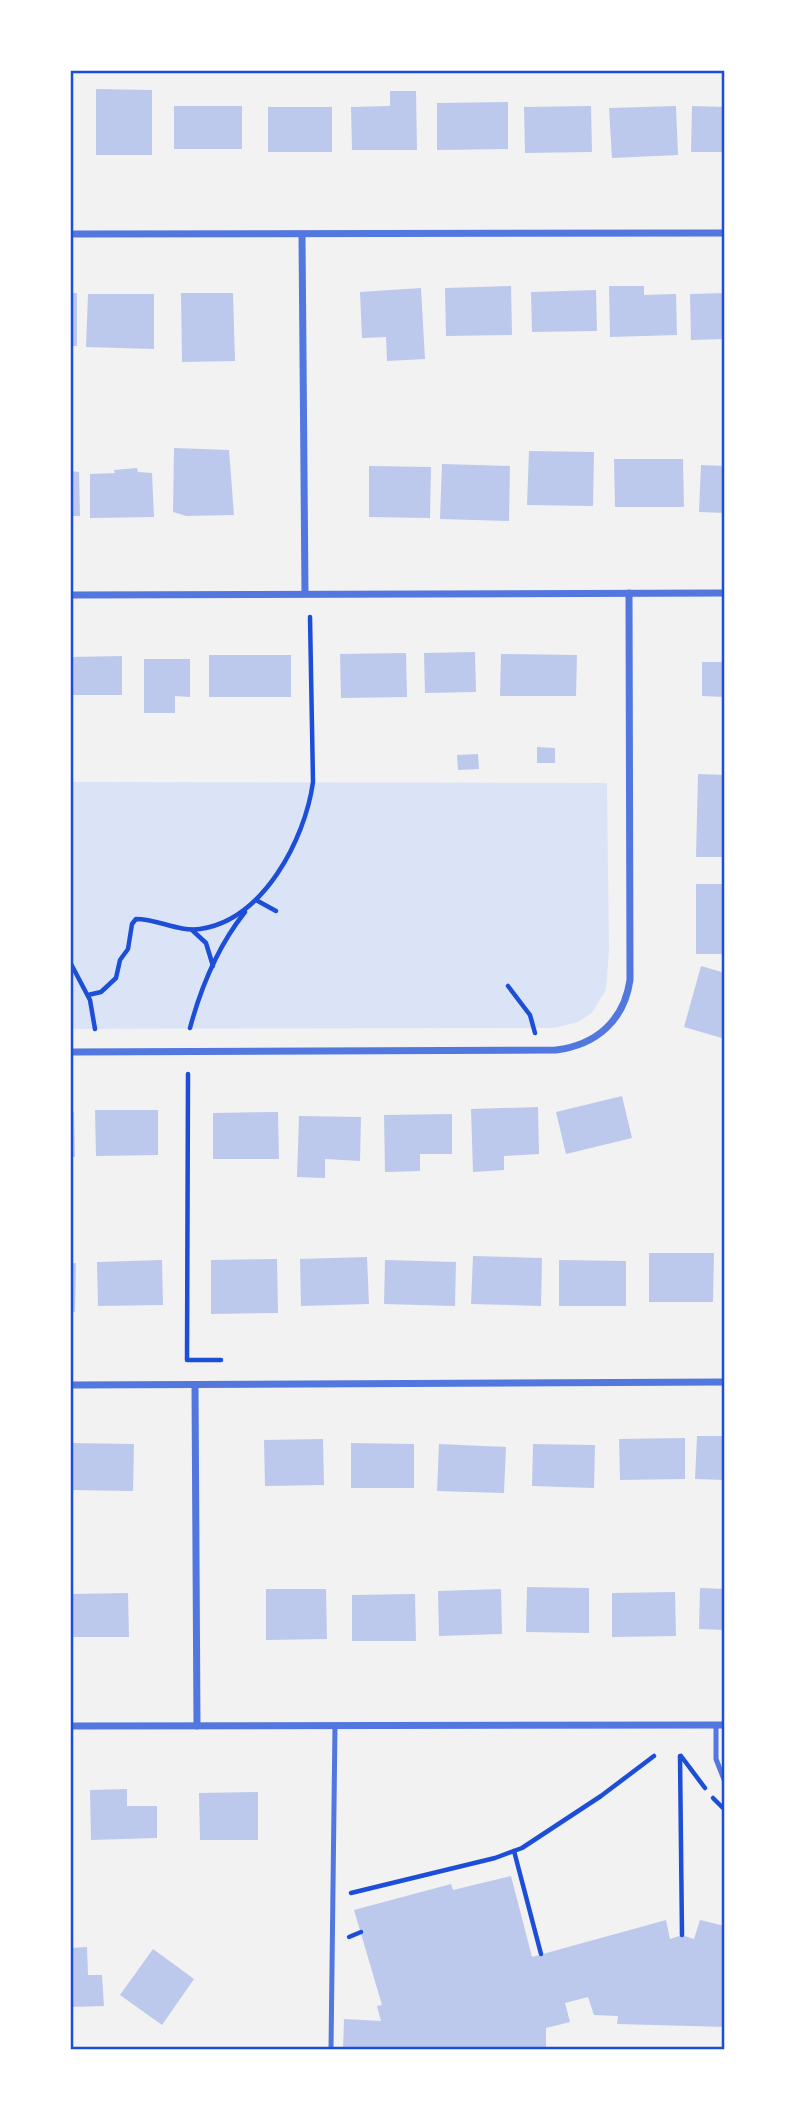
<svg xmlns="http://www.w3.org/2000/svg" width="795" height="2120" font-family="'Public Sans',sans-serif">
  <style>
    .green { fill: #dbe4f7 }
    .building { fill: #bdc9ec }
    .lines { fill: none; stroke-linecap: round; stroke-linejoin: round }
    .path { stroke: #1d4ed8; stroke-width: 4.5 }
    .service { stroke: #5277de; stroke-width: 5 }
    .minor { stroke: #5277de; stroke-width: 7 }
    .neatline { fill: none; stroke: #1d4ed8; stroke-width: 2.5 }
  </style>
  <rect width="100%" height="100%" fill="#f2f2f2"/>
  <path class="green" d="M70,782l537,1 2,167 -3,40 -14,23 -14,9 -24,6 -484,1z"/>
  <g class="building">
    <path d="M96,89l56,1v65h-56z"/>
    <path d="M390,91h26l1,59h-65l-1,-43 39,-1z"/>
    <path d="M508,102v47l-71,1v-47z"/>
    <rect x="174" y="106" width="68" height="43"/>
    <path d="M591,106l1,46 -67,1 -1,-46z"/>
    <path d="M676,106l2,49 -66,3 -3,-50z"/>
    <path d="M692,106l33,1v45h-34z"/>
    <rect x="268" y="107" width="64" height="45"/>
    <path d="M511,286l1,49 -66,1 -1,-48z"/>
    <path d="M609,286h35v9l32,-1 1,41 -67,2z"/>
    <path d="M421,288l4,71 -38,2 -1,-24 -24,1 -2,-46z"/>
    <path d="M596,290l1,41 -65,1 -1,-40z"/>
    <rect x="70" y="293" width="7" height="53"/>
    <path d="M181,293h52l2,68 -53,1z"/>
    <path d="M725,293v46l-34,1 -1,-46z"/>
    <path d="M88,294h66v55l-68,-2z"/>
    <path d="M174,448l55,2 5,65 -48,1 -13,-4z"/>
    <path d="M529,451l65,1 -1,54 -66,-1z"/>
    <path d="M614,459h69l1,48h-69z"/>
    <path d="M442,464l68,2 -1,55 -69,-2z"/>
    <path d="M701,465l24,1v47l-26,-1z"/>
    <path d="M369,466l62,1 -1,51 -61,-1z"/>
    <path d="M137,468l1,4 14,1 2,44 -64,1v-44l25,-1 -1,-3z"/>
    <path d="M70,471l9,1 1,44h-10z"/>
    <path d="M475,652l1,40 -51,1 -1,-40z"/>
    <path d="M406,653l1,44 -66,1 -1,-44z"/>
    <path d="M501,654l76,1 -1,41h-76z"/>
    <rect x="209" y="655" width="82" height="42"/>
    <path d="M122,656v39h-51v-38z"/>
    <path d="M144,659h46v38l-15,-1v17h-31z"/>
    <path d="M702,662h23v35l-23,-1z"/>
    <path d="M537,747l18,1v15h-18z"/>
    <path d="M478,754l1,15 -21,1 -1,-15z"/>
    <path d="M698,774l27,1v82h-29z"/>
    <rect x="696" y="884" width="29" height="70"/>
    <path d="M701,966l24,7v66l-41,-12z"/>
    <path d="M622,1096l10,42 -66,16 -10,-42z"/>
    <path d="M538,1107l1,47 -35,2v14l-31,2 -2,-63z"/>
    <path d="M95,1110h63v45l-62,1z"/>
    <path d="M70,1112h4l1,45h-5z"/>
    <path d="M278,1112l1,47h-66v-46z"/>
    <path d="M452,1114v40h-32v17l-35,1 -1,-57z"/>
    <path d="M299,1116l62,1 -1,44 -35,-2v19l-28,-1z"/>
    <path d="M649,1253h65l-1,49h-64z"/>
    <path d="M473,1256l69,2 -1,48 -70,-2z"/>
    <path d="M367,1257l2,47 -68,2 -1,-47z"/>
    <path d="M277,1259l1,54 -67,1v-54z"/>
    <path d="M162,1260l1,45 -65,1 -1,-44z"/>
    <path d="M385,1260l71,2 -1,44 -71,-2z"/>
    <path d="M559,1260l67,1v45h-67z"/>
    <path d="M70,1263h6l-1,49 -5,-1z"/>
    <path d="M697,1436h28v44l-30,-1z"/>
    <path d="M685,1438v41l-65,1 -1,-41z"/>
    <path d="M323,1439l1,46 -59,1 -1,-46z"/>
    <path d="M70,1443l64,1 -1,47 -63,-1z"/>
    <path d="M351,1443l63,1v44h-63z"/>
    <path d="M439,1444l67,3 -2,46 -67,-2z"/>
    <path d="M533,1444l62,1 -1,43 -62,-2z"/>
    <path d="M527,1587l62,1v45l-63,-1z"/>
    <path d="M700,1588l25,1v41l-26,-1z"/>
    <path d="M266,1589h60l1,50 -61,1z"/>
    <path d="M501,1589l1,45 -63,2 -1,-45z"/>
    <path d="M675,1592l1,44 -64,1v-44z"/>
    <path d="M128,1593l1,44h-59v-43z"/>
    <path d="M415,1594l1,47h-64v-46z"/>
    <path d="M127,1789v17h30v32l-66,2 -1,-50z"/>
    <path d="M258,1792v48h-58l-1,-47z"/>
    <path d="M511,1876l21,81 134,-37 4,19 12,-4 12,4 6,-19 25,6v101l-108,-3 1,-8 -24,-1 -6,-18 -23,6 5,19 -24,6v22h-203l1,-31 37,2 -4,-15 5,-1 -28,-95 97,-26 2,6z"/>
    <path d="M87,1947l1,28h14l2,31 -34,1v-59z"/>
    <path d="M153,1949l41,30 -32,46 -42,-30z"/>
  </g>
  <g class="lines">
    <g class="path">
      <path d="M256,900l20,11"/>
      <path d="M192,930l14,13 7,23"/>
      <path d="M70,962l20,38 5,29"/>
      <path d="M508,986l22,29 5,18"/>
      <path d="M88,995l13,-3 15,-14 4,-18 8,-11 4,-25 4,-5c22,0 42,13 64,10 63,-9 105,-89 113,-147l-3,-165"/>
      <path d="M190,1028c11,-41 28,-82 55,-116"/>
      <path d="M188,1074l-1,286h34"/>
      <path d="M680,1756l2,179"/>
      <path d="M681,1756l24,32"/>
      <path d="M713,1798l12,12"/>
      <path d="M514,1851l27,103"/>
      <path d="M351,1893l144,-35 27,-10 79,-52 53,-40"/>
      <path d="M349,1937l12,-5"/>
    </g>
    <g class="service">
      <path d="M716,1725v34l9,23"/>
      <path d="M331,2050l4,-324"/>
    </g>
    <g class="minor">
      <path d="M70,234l655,-1"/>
      <path d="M302,235l3,358"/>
      <path d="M70,595l655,-2"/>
      <path d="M70,1052l486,-2c40,-5 68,-29 74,-70l-1,-387"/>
      <path d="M70,1385l655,-3"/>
      <path d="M195,1385l2,341"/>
      <path d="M70,1726l655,-1"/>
    </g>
  </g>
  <rect width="795" height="2120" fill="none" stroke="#ffffff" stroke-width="144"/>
  <rect x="72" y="72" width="651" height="1976" class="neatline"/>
</svg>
